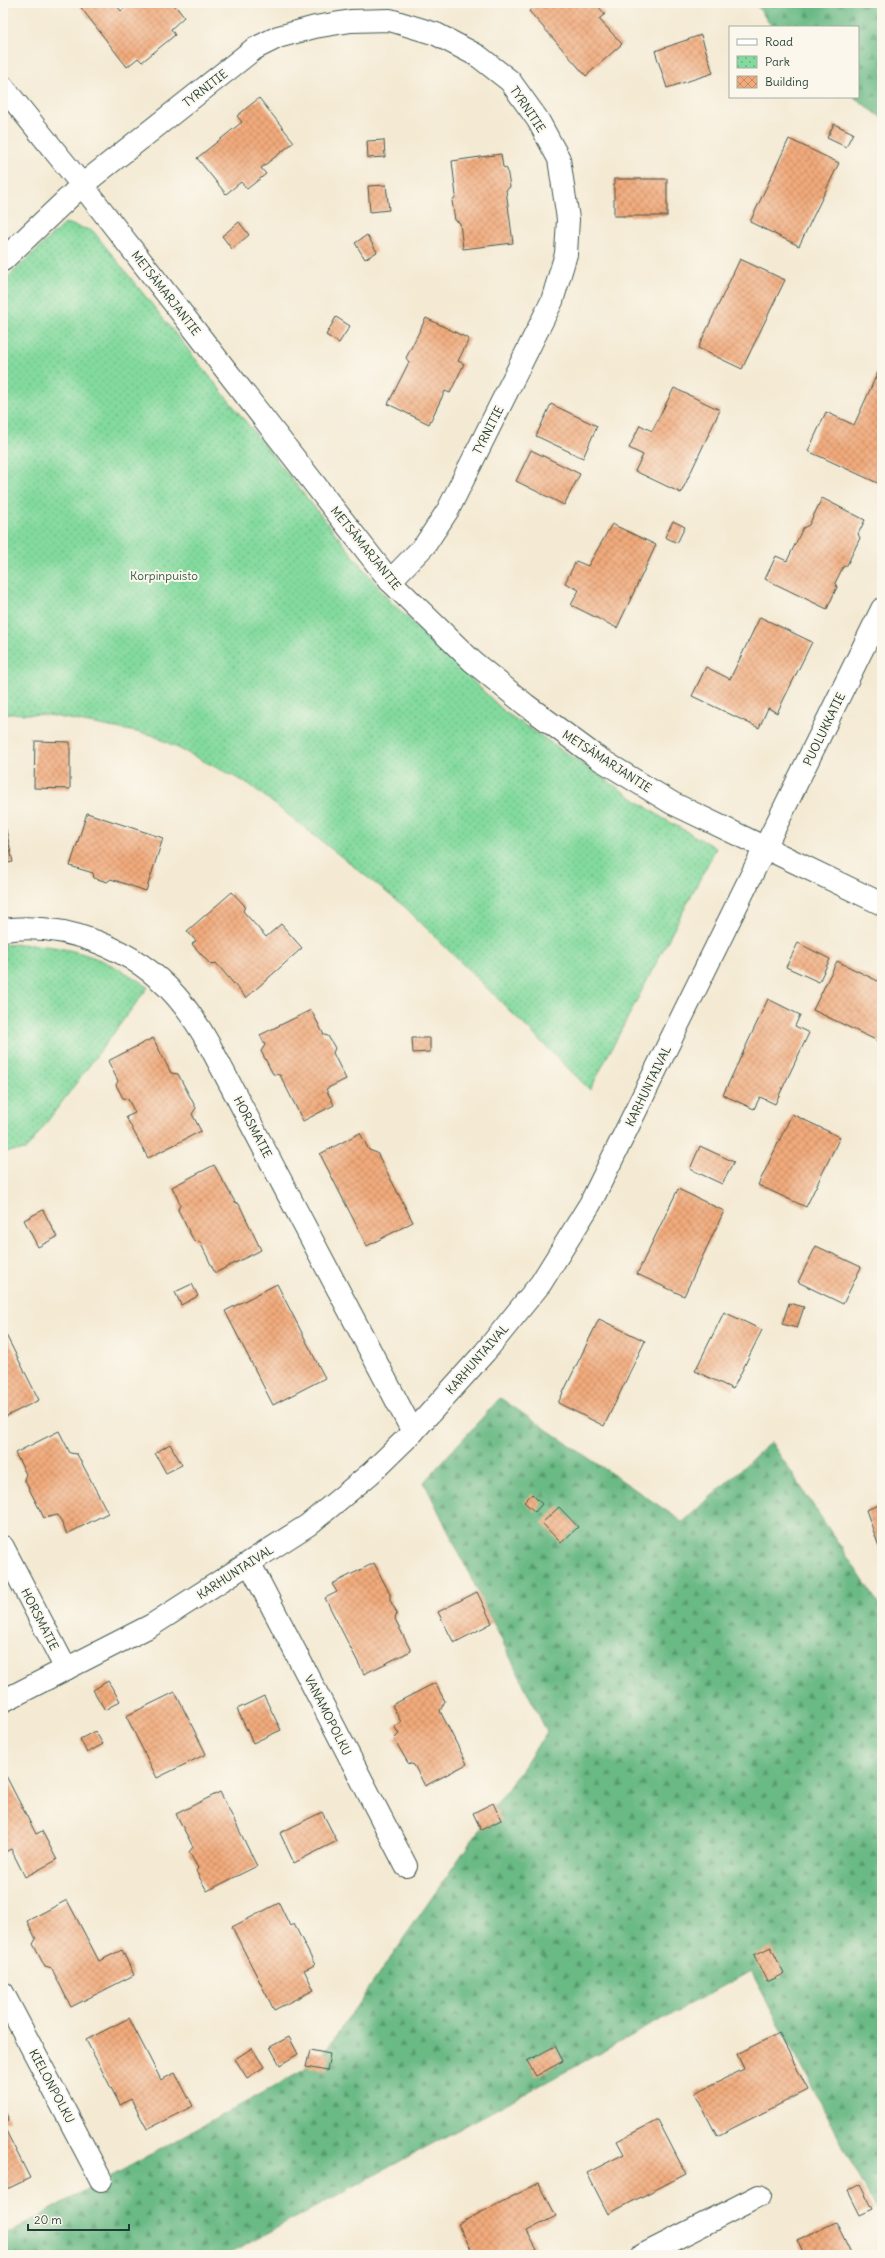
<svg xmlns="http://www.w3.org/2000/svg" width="885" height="2258" font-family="Delius,sans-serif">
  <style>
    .forest { fill: url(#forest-firs); stroke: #447c5c }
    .park { fill: url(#park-dots); stroke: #518c69 }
    .building { fill: url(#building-cross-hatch) }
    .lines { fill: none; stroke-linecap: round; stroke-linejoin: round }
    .street-casing { stroke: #3f574c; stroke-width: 24 }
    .street { stroke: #fff; stroke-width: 22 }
    .labels { text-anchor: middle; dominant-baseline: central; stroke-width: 4; stroke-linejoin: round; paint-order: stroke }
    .street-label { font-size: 12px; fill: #1f3d34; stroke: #fbf7ec }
    .park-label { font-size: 12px; fill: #335c49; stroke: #fbf7ec }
  </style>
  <defs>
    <pattern id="forest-firs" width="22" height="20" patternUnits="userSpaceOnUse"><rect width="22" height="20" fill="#6aba85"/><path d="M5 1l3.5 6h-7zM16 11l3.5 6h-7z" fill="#57986e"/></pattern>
    <pattern id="park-dots" width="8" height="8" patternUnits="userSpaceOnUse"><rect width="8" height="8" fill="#83da9e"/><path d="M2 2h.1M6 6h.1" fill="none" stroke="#6bb282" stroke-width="1.8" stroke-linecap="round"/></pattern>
    <pattern id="building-cross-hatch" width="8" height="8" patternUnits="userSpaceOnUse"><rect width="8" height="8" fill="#f2aa7b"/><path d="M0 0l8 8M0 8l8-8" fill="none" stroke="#c38c66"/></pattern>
  </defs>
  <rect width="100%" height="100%" fill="#fbf7ec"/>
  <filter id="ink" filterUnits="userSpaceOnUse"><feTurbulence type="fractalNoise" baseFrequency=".025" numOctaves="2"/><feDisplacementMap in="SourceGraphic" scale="8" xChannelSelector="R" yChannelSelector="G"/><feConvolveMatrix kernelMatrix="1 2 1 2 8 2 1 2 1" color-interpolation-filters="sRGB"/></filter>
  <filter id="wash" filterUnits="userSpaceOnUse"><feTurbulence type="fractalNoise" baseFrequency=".012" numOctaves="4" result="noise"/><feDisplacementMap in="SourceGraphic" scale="16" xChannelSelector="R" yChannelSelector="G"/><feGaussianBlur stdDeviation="0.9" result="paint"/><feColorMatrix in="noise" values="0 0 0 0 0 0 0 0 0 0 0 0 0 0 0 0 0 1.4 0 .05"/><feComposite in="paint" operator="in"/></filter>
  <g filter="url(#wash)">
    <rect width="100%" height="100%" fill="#f4ead4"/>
    <g class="forest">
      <path d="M755,3h127v115l-28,-21h4v-70h-86z"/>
      <path d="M500,1398l183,124 88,-80 111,167v611l-131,-249 -524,284h-224v-19l314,-173 230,-331 -123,-250z"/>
    </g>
    <g class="park">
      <path d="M65,223l28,8 294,367 118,114 159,107 52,29 -126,242 -186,-184 -155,-122 -97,-49 -104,-20 -45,-2v-431z"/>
      <path d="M19,944c52,2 86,13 129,43l-122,163 -23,2v-207z"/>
    </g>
    <g id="blocks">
      <g class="building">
        <path d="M81,3h34l6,8 10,-8h42l11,14 -13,12 4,6 -33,27 -4,-4 -11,9 -48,-62z"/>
        <path d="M538,3h57l10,11 -6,5 23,25 -36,32 -57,-65z"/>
        <path d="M701,35l12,38 -46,15 -12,-37z"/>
        <path d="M259,98l35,44 -33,26 5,6 -19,15 -6,-7 -15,12 -29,-36 45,-36 -5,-6z"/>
        <path d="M834,124l19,9 -7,14 -19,-9z"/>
        <path d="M789,139l50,24 -40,83 -49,-24z"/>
        <path d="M384,140l1,17 -17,1 -1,-17z"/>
        <path d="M501,154l2,13 4,2 3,18 -4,3 7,53 -50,6 -3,-26 -5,-3 -3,-19 4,-5 -4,-35z"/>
        <rect x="614" y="179" width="53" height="37"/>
        <path d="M386,185l3,25 -19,2 -2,-26z"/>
        <path d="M239,222l10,13 -17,14 -10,-13z"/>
        <path d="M367,235l10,17 -12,7 -10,-16z"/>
        <path d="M740,259l45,21 -43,89 -44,-21z"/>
        <path d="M336,317l14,9 -11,17 -13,-8z"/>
        <path d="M426,318l43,21 -11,22 6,3 -14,29 -5,-2 -16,33 -41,-20 21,-42 -3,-4z"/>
        <path d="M878,372l4,2v111l-74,-34 18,-39 28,13z"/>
        <path d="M674,388l46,22 -39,83 -46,-22 8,-16 -14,-7 11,-23 12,6z"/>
        <path d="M551,404l46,22 -14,32 -47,-22z"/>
        <path d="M531,450l49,24 -16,31 -48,-24z"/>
        <path d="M822,498l43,22 -7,14 2,4 -13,27 -4,2 -8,16 2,4 -10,22 -62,-30 11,-23 11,5 16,-33 6,-3z"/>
        <path d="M673,521l12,6 -8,16 -12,-6z"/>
        <path d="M612,524l44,21 -39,83 -46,-23 8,-15 -14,-7 11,-22 12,5z"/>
        <path d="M760,617l52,25 -35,71 -9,-5 -9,20 -67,-32 14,-29 24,12z"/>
        <path d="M35,741l35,1v47l-36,-1z"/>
        <path d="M87,813l76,25 -17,53 -35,-12 -4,3 -13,-4 -1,-5 -23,-7z"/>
        <path d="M3,816l10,46 -10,2z"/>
        <path d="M232,892l13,14 -2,5 23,26 15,-13 21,24 -56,50 -30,-35 -5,2 -19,-21 4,-3 -9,-10z"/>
        <path d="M798,943l32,16 -11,23 -33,-15z"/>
        <path d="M837,961l45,22v60l-69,-33z"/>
        <path d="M768,999l32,16 -5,11 14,7 -34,71 -15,-7 -6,12 -31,-14z"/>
        <path d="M311,1010l13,25 4,1 7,12 -2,5 13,26 -20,10 8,16 -31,16 -23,-46 -7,-1 -12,-23 4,-6 -5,-10z"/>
        <path d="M153,1038l18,35 7,1 18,34 -4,6 9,17 -53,27 -22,-41 9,-4 -7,-14 -5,-1 -7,-13 2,-4 -10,-20z"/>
        <path d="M412,1038h18v14l-17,1z"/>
        <path d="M792,1114l48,23 -34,70 -48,-22z"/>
        <path d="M360,1133l9,17 8,3 36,69 -46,24 -47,-92z"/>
        <path d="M700,1146l34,16 -12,22 -32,-15z"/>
        <path d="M214,1165l21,37 4,2 22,46 -46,23 -15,-31 -6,-1 -16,-31 2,-6 -8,-17z"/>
        <path d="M678,1189l46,22 -40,85 -47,-22z"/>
        <path d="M43,1210l14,27 -19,10 -14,-27z"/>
        <path d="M816,1246l45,21 -18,37 -45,-22z"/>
        <path d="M192,1284l6,12 -17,9 -6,-13z"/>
        <path d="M277,1284l48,94 -52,27 -48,-94z"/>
        <path d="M789,1303l15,4 -7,21 -15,-4z"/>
        <path d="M724,1312l38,18 -29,59 -38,-18z"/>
        <path d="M599,1319l46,22 -41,85 -46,-23z"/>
        <path d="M3,1329l36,71 -36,18z"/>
        <path d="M59,1431l11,22 7,1 31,59 -41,21 -9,-19 -14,3 -20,-39 2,-5 -11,-21z"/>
        <path d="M170,1444l12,21 -16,8 -11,-20z"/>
        <path d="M532,1494l10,10 -7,8 -11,-10z"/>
        <path d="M882,1504v51l-16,-45z"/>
        <path d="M559,1507l19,20 -17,16 -19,-20z"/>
        <path d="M374,1563l16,31v6l7,13 -2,6 16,32 -47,23 -39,-76 12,-6 -5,-8z"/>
        <path d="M477,1592l15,31 -38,20 -16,-31z"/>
        <path d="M108,1681l12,20 -15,9 -12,-20z"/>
        <path d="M435,1683l10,18 -5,10 27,53 -42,22 -11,-21 -6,-2 -14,-24 5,-5 -5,-8 7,-4 -9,-17z"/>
        <path d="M175,1692l31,62 -49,24 -31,-62z"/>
        <path d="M264,1696l17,34 -28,13 -16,-34z"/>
        <path d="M95,1731l8,13 -16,9 -7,-14z"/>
        <path d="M6,1776l30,58 6,-3 15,29 -32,17 -14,-28 -8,4v-75z"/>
        <path d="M220,1792l37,74 -50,25 -11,-20 2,-3 -9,-16 4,-5 -17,-33z"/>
        <path d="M493,1803l8,17 -20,10 -8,-17z"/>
        <path d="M322,1812l15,29 -43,22 -14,-30z"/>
        <path d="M67,1900l32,61 23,-11 12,25 -63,32 -19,-38 -7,-2 -12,-23 3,-5 -9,-18z"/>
        <path d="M279,1903l11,23 4,-2 21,41 -11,5 10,20 -40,20 -42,-83z"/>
        <path d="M771,1947l13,27 -17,8 -13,-27z"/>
        <path d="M129,2018l32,62 14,-7 18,33 -46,23 -16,-30 -11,6 -34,-65z"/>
        <path d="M779,2033l29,57 -91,46 -22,-43 49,-24 -7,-15z"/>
        <path d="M289,2037l9,17 -18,11 -10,-18z"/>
        <path d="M555,2046l8,15 -27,15 -9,-15z"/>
        <path d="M252,2048l12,19 -17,11 -12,-19z"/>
        <path d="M310,2050l20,4 -3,17 -21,-4z"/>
        <path d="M3,2107l6,13 -6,3z"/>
        <path d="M658,2120l28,54 -78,40 -21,-41 37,-19 -7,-13z"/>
        <path d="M3,2125l27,53 -27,13z"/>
        <path d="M539,2183l17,33 -29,15 10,19 -11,5h-52l-16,-31z"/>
        <path d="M860,2184l13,25 -13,6 -12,-24z"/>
        <path d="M836,2222l16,33h-48l-7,-15z"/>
      </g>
    </g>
  </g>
  <g filter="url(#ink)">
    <use href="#blocks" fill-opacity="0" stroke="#3f574c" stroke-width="1"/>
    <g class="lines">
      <g class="street-casing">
        <g id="street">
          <path d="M3,87l79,98 308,396 82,80 54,44 72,53 74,45 210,101"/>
          <path d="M3,260l79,-75 172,-136 24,-12 37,-10 36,-6 39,-1 46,14 42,22 32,25 28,39 21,39 9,60 -2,35 -14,47 -104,209 -23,35 -35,36"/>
          <path d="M3,930c62,-9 132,19 173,66 13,15 24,32 34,50l203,386"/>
          <path d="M3,1547l63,122"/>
          <path d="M250,1564l156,302"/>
          <path d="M3,1701l149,-76 156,-100 63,-52 42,-41 72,-80 56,-69 49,-79 292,-595"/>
          <path d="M3,1993l98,187"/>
          <path d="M643,2255l116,-59"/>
        </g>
      </g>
      <use href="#street" class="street"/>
    </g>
  </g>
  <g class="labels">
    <g class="street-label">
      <text transform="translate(205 88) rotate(-38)">TYRNITIE</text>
      <text transform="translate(528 109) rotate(56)">TYRNITIE</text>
      <text transform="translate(166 293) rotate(52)">METSÄMARJANTIE</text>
      <text transform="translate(488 430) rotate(-63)">TYRNITIE</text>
      <text transform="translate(366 548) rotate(51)">METSÄMARJANTIE</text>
      <text transform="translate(824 729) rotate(-64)">PUOLUKKATIE</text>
      <text transform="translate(607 761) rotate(33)">METSÄMARJANTIE</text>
      <text transform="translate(648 1086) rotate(-64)">KARHUNTAIVAL</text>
      <text transform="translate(253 1127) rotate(62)">HORSMATIE</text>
      <text transform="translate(477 1359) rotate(-49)">KARHUNTAIVAL</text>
      <text transform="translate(235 1572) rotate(-33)">KARHUNTAIVAL</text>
      <text transform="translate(40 1619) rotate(63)">HORSMATIE</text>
      <text transform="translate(328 1715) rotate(63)">VANAMOPOLKU</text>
      <text transform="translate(52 2086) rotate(62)">KIELONPOLKU</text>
    </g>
    <g class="park-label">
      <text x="164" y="575">Korpinpuisto</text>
    </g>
  </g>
  <rect width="885" height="2258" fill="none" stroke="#fbf7ec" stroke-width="16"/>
  <rect x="729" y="26" width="130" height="72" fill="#fbf7ec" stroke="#a3ada2"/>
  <rect x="737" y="39" width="20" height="6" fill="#ffffff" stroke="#a3ada2"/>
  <text x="765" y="46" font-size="12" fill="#1f3d34">Road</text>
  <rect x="737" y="56" width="20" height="12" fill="url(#park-dots)" stroke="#a3ada2"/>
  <text x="765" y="66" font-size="12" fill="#1f3d34">Park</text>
  <rect x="737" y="76" width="20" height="12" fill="url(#building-cross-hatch)" stroke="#a3ada2"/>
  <text x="765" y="86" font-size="12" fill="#1f3d34">Building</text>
  <path d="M28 2224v6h101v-6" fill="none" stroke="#1f3d34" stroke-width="2"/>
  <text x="34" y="2224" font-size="12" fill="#1f3d34" stroke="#fbf7ec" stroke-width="3" paint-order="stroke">20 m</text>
</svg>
